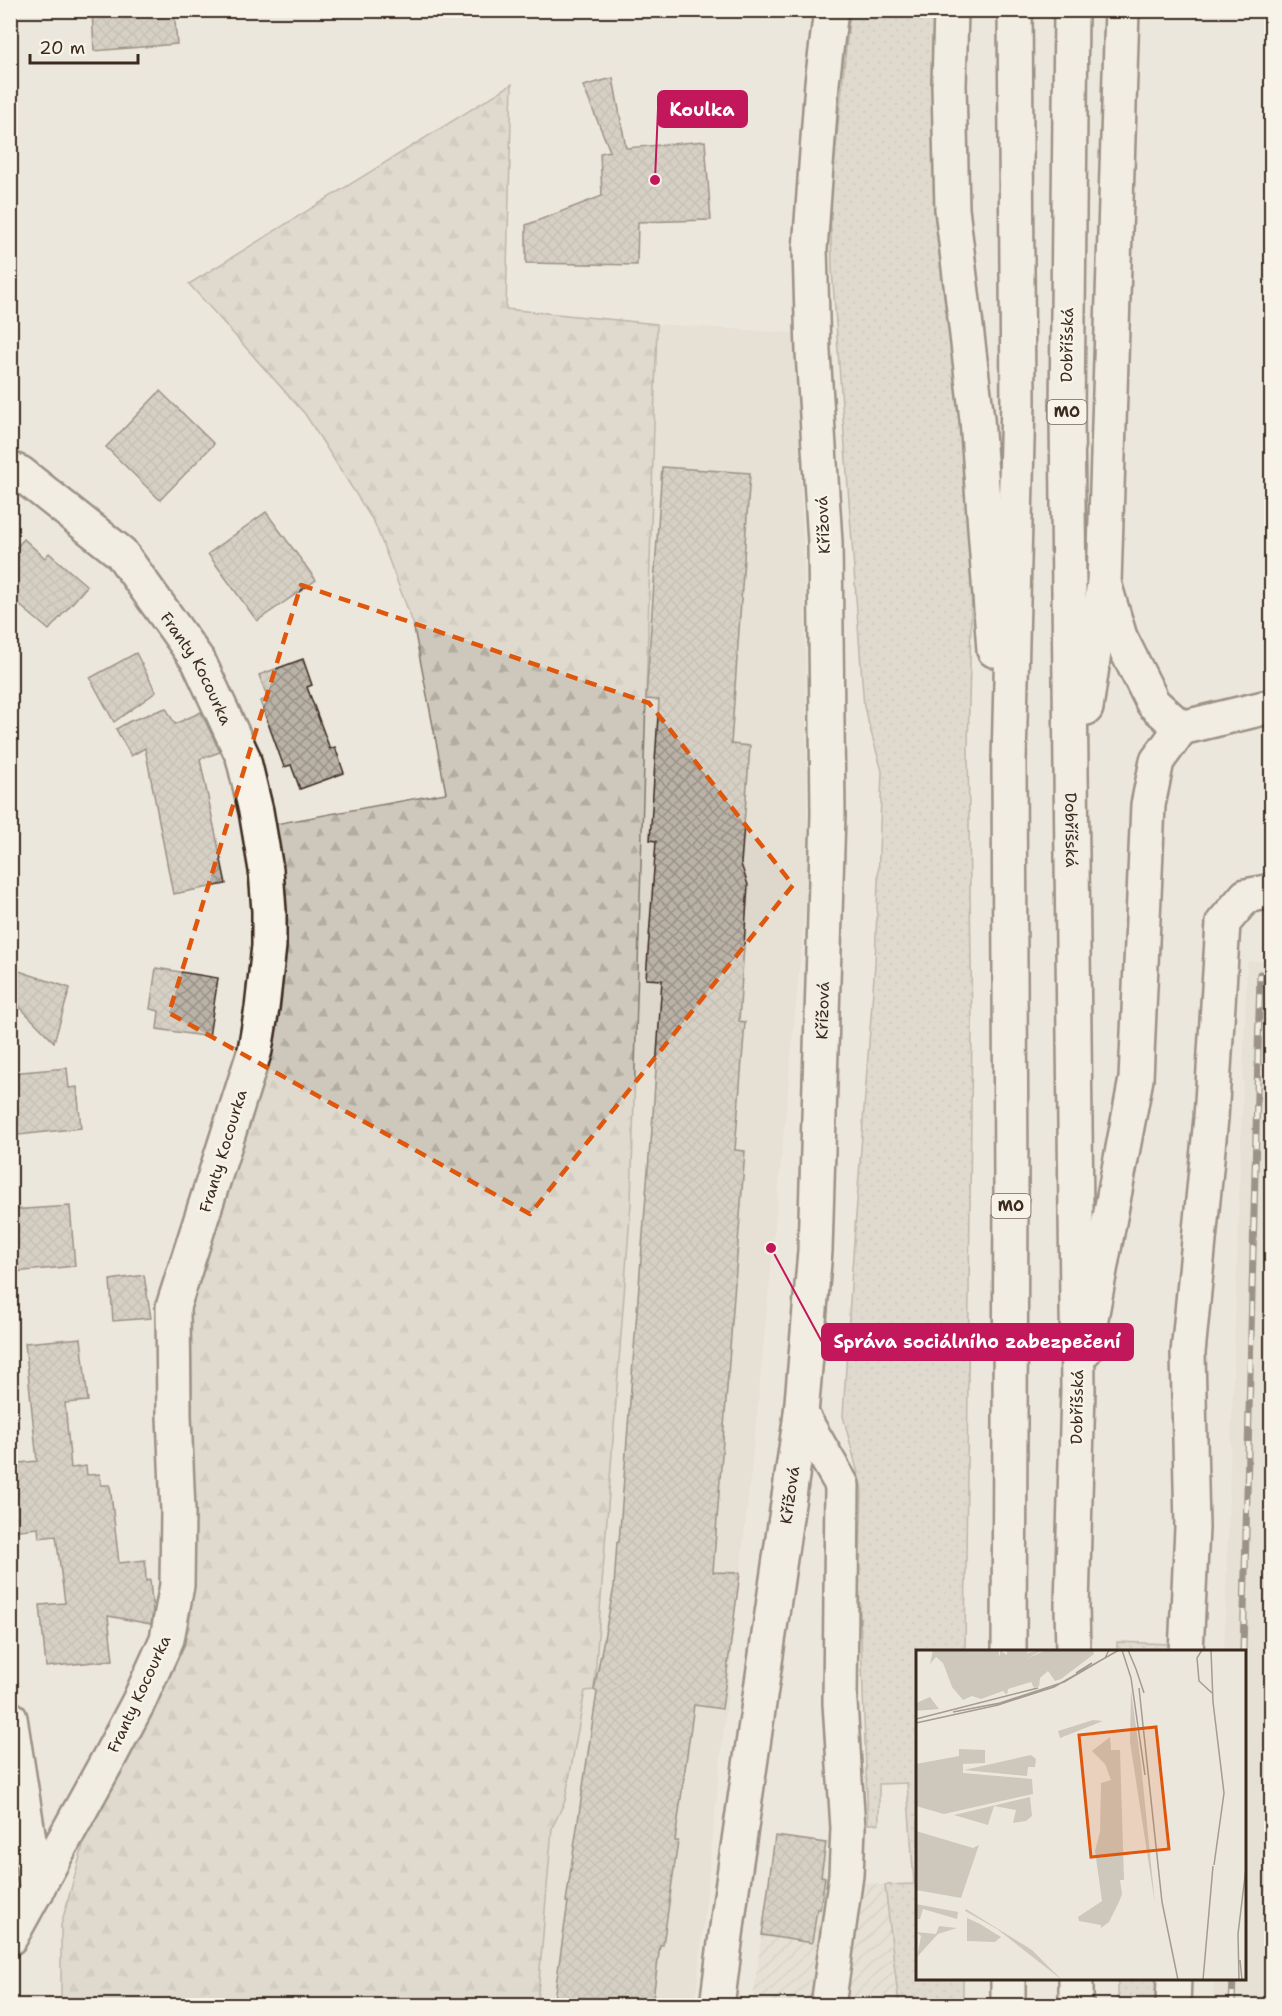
<svg xmlns="http://www.w3.org/2000/svg" width="1282" height="2016" font-family="'Shantell Sans',sans-serif">
  <style>
    .built { fill: #ddd7cc }
    .industrial { fill: url(#industrial-furrows) }
    .grass { fill: url(#grass-dots); stroke: #84796d; stroke-width: 1.5 }
    .forest { fill: url(#forest-firs); stroke: #84796d; stroke-width: 1.5 }
    .building { fill: url(#building-cross-hatch); stroke: #3b2a1e; stroke-width: 1.5 }
    .lines { fill: none; stroke-linecap: round; stroke-linejoin: round }
    .minor-casing { stroke: #3b2a1e; stroke-width: 38 }
    .highway-casing { stroke: #3b2a1e; stroke-width: 38 }
    .minor { stroke: #f7f3e8; stroke-width: 33 }
    .highway { stroke: #f7f3e8; stroke-width: 33 }
    .rail-casing { stroke: #3b2a1e; stroke-width: 7 }
    .rail { stroke: #f7f3e8; stroke-width: 4.5; stroke-dasharray: 14; stroke-linecap: butt }
    .marked { fill: none; stroke: #df570d; stroke-width: 4.5; stroke-dasharray: 12 8; stroke-linejoin: round }
    .labels { text-anchor: middle; dominant-baseline: central; stroke-width: 5; stroke-linejoin: round; paint-order: stroke }
    .shield { fill: #f7f3e8; stroke: #73665b; stroke-width: 1.5 }
    .shield-label { font-size: 15px; font-weight: bold; fill: #3b2a1e }
    .street-label { font-size: 16px; fill: #3b2a1e; stroke: #f7f3e8 }
    .inset-road { fill: none; stroke: #a59b90; stroke-width: 1.5 }
    .view { fill: #df570d; fill-opacity: 0.15; stroke: #df570d; stroke-width: 3 }
    .inset-edge { fill: none; stroke: #3b2a1e; stroke-width: 3 }
    .leader { fill: none; stroke: #c2185b; stroke-width: 2 }
    .callout-dot { fill: #c2185b; stroke: #f7f3e8; stroke-width: 2 }
    .callout { fill: #c2185b; stroke: #c2185b; stroke-width: 2 }
    .callout-label { font-size: 18px; text-anchor: middle; font-weight: bold; fill: #fff }
  </style>
  <defs>
    <pattern id="industrial-furrows" width="10" height="10" patternUnits="userSpaceOnUse" patternTransform="scale(1.5)"><rect width="10" height="10" fill="#ddd7cc"/><path d="M-1 1l2-2M0 10L10 0M9 11l2-2" fill="none" stroke="#bfb9af"/></pattern>
    <pattern id="grass-dots" width="8" height="8" patternUnits="userSpaceOnUse" patternTransform="scale(1.5)"><rect width="8" height="8" fill="#cec8bc"/><path d="M2 2h.1M6 6h.1" fill="none" stroke="#b2aca1" stroke-width="1.8" stroke-linecap="round"/></pattern>
    <pattern id="forest-firs" width="22" height="20" patternUnits="userSpaceOnUse" patternTransform="scale(1.5)"><rect width="22" height="20" fill="#cec8bc"/><path d="M5 1l3.5 6h-7zM16 11l3.5 6h-7z" fill="#b2aca1"/></pattern>
    <pattern id="building-cross-hatch" width="8" height="8" patternUnits="userSpaceOnUse" patternTransform="scale(1.5)"><rect width="8" height="8" fill="#bab2a7"/><path d="M0 0l8 8M0 8l8-8" fill="none" stroke="#989187"/></pattern>
  </defs>
  <rect width="100%" height="100%" fill="#ece7dc"/>
  <filter id="ink" filterUnits="userSpaceOnUse"><feTurbulence type="fractalNoise" baseFrequency=".0167" numOctaves="2"/><feDisplacementMap in="SourceGraphic" scale="12" xChannelSelector="R" yChannelSelector="G"/><feConvolveMatrix kernelMatrix="1 2 1 2 8 2 1 2 1" color-interpolation-filters="sRGB"/></filter>
  <g filter="url(#ink)">
    <g class="built">
      <path d="M657,324l137,9 10,234 4,311 -50,525 -63,602 -158,1 15,-178 13,-27 20,-110 8,-1 38,-487z"/>
      <path d="M1247,961h25v1044l-59,1 1,-27 30,-1v-326l-20,-1z"/>
    </g>
    <path class="industrial" d="M775,1836l51,7 -1,34 60,8 14,120 -147,1z"/>
    <g class="grass">
      <path d="M850,11h85l32,421 5,147 -4,170 4,278 -7,624 -47,1v326l45,1v26h-64l-14,-120 29,-1 -7,-101 -28,1v40h-11l-9,-237 3,-98 -19,-73 9,-148 23,-305 7,-192 -18,-64 -32,-438 -2,-67z"/>
      <path d="M1117,1642l54,2 -1,7h-53z"/>
      <path d="M1118,1979h38l-1,26h-37z"/>
    </g>
    <path class="forest" d="M512,84l-6,225 151,15 -26,879 -37,487 -9,1 -20,110 -13,27 -15,177h-476v-80l36,-130 67,-115 25,-52 5,-62 -3,-263 84,-262 8,-61 2,-58 -10,-98 171,-31 -33,-170 -38,-99 -70,-110 -116,-130z"/>
    <g class="building">
      <path d="M92,10h82l3,34 -83,7z"/>
      <path d="M613,78l13,70 79,-7 6,79 -73,2 -1,43 -111,-2v-38l76,-29 -2,-43 10,-2 -27,-65z"/>
      <path d="M160,391l54,53 -54,56 -54,-53z"/>
      <path d="M662,467l88,6 -19,271 19,2 -9,118 7,21 -9,136 6,1 -10,128 10,1 -32,421 27,1 -18,136 -28,-4 -19,136h3l-15,104h-3l-8,61h-99l15,-104h-2l31,-210 -3,-2 20,-103 3,-45h2l31,-398h1l11,-164 -16,-1 10,-138 -6,-1 9,-140 -13,-1z"/>
      <path d="M266,512l50,68 -59,41 -49,-67z"/>
      <path d="M24,539l21,19 4,-5 38,33 -38,44 -39,-33v-43z"/>
      <path d="M136,653l20,39 -42,30 -24,-44z"/>
      <path d="M303,659l9,26 -5,2 23,62 5,-2 9,26 -44,16 -9,-24 -7,2 -24,-66 8,-2 -9,-24z"/>
      <path d="M166,708l9,16 26,-12 19,40 -20,7 26,125 -53,10 -28,-146 -14,8 -15,-27 14,-8z"/>
      <path d="M10,968l60,20 -16,54 -44,-45z"/>
      <path d="M156,968l62,10 -9,59 -52,-8 2,-18 -9,-2z"/>
      <path d="M67,1068l2,20 8,-1 4,41 -71,8v-63z"/>
      <path d="M70,1206l5,60 -60,6 -5,-62z"/>
      <path d="M144,1275l7,43 -38,3 -3,-41z"/>
      <path d="M81,1338l7,63 -23,2 6,65 15,-2 1,9 13,-1 1,11h9l9,78 26,-3 1,21 4,-1 3,33 -2,11 -43,-8 5,44 -67,7 -6,-62 25,-2 -9,-67 -17,2 -1,-10 -28,3v-67l27,-3 -12,-118z"/>
      <path d="M775,1836l51,7 -5,33 4,1 -5,32h-3l-5,34 -50,-8z"/>
    </g>
    <g class="lines">
      <g class="minor-casing">
        <g id="minor">
          <path id="s1" d="M10,469l10,4 101,80 78,109 44,95 13,54 10,59 3,41v35l-7,62 -7,42 -82,257 1,109 4,95 -1,74 -10,54 -29,64 -28,53 -100,182"/>
          <path d="M1181,728l91,-22"/>
          <path d="M1085,1350l51,-271 12,-274 9,-44 24,-33 -28,-25 -33,-66 -16,-54"/>
          <path d="M801,1414l41,71 -2,218 8,125 -2,47 -18,131"/>
          <path d="M1186,1652l6,-124 -4,-175 23,-235 12,-195 23,-27 26,-5"/>
          <path d="M10,1718l27,173"/>
          <path id="s2" d="M717,2006l14,-110 70,-482 14,-163 13,-437 -3,-272 -12,-190 -3,-103 12,-166 9,-73"/>
          <path d="M1173,2006l1,-28"/>
        </g>
      </g>
      <g class="highway-casing">
        <g id="highway">
          <path d="M951,10l-2,76 3,123 25,210 17,231"/>
          <path id="s3" d="M1071,10l-4,406 11,974 -6,216 1,46"/>
          <path d="M1086,708l18,-125 18,-573"/>
          <path d="M1009,1652l2,-462 -2,-429 9,-360 -3,-391"/>
          <path d="M1008,2006v-28"/>
          <path d="M1076,2006v-28"/>
        </g>
      </g>
      <use href="#minor" class="minor"/>
      <use href="#highway" class="highway"/>
      <g class="rail-casing">
        <g id="rail">
          <path d="M1243,1652l17,-678"/>
          <path d="M1232,2006l1,-28"/>
        </g>
      </g>
      <use href="#rail" class="rail"/>
    </g>
  </g>
  <path d="M0 0H1282V2016H0ZM301,585l348,118 144,182 -263,329 -361,-201z" fill="#ece7dc" fill-opacity=".55" fill-rule="evenodd"/>
  <path class="marked" d="M301,585l348,118 144,182 -263,329 -361,-201z"/>
  <g class="labels">
    <g class="shield">
      <rect x="1047.5" y="400" width="39" height="24" rx="4.5"/>
      <rect x="991.5" y="1194" width="39" height="24" rx="4.5"/>
    </g>
    <g class="shield-label">
      <text x="1067" y="412">MO</text>
      <text x="1011" y="1206">MO</text>
    </g>
    <g class="street-label">
      <text transform="translate(1067 345) rotate(-89)">Dobříšská</text>
      <text transform="translate(823 525) rotate(-93)">Křížová</text>
      <text stroke="none"><textPath href="#s1" startOffset="278">Franty Kocourka</textPath></text>
      <text stroke="none"><textPath href="#s3" startOffset="820">Dobříšská</textPath></text>
      <text stroke="none"><textPath href="#s2" startOffset="1002">Křížová</textPath></text>
      <text transform="translate(223 1151) rotate(-73)">Franty Kocourka</text>
      <text transform="translate(1077 1407) rotate(-89)">Dobříšská</text>
      <text stroke="none"><textPath href="#s2" startOffset="516">Křížová</textPath></text>
      <text transform="translate(139 1694) rotate(-65)">Franty Kocourka</text>
    </g>
  </g>
  <g transform="translate(916 1650)">
    <rect width="330" height="330" fill="#ece7dc"/>
    <path d="M17,0h65l2,7v-7l7,5v-5h21l-1,3 15,-3 -15,9 18,-9h48l1,4 -33,25 -6,2 -7,-10 -8,7 -1,8 -5,2 -3,-6 -23,7 -1,6 -4,-4 -22,8 -9,-3 -9,4 -11,-13 -9,-24 -7,-6 -6,7zM215,40l10,74 14,140 -25,-162zM14,47l9,12 -23,2v-8zM177,70l10,1 -43,17 -2,-7zM0,254l42,8 -1,7 -34,-10 -3,10h-4zM50,259l66,41 30,30 -65,-51 -32,-18zM23,276l18,2 -19,6 -21,23 4,-21 -5,-4 20,2z" fill="#cec8bc"/>
    <path d="M194,87l1,13h9l4,130h-4l2,14 -3,8 -10,20 -8,6v-3l-22,-4 -1,-4 24,-16 -7,-50 5,-19 1,-49 10,-3 -6,-16 -13,-13zM43,99l26,1v13l-22,1v9l69,6 1,15 -89,20 -28,-8v-42l43,-8zM115,105l5,4 -1,8h-7l-1,9 -63,-6zM114,147l2,19 -6,5 -13,2 3,-13 -22,-4 -6,19 -34,-10zM0,181l57,17 6,-3 -18,53 -45,-8z" fill="#cec8bc"/>
    <path d="M51,268l13,6 21,13 -6,5 -28,-1z" fill="#cec8bc"/>
    <path class="inset-road" d="M206,0l9,28M212,0l8,19M286,0l-5,8 2,23 13,12M295,0l2,52 11,91 -10,72M220,19l8,24M160,23l16,-10M215,28l14,97M223,38l23,214 16,78M37,62l47,-9 64,-21 41,-24 4,-8M0,69l122,-31M0,73l82,-18 56,-18 65,-37M324,310l2,20M287,330l10,-114M323,330l-1,-46 8,-66"/>
    <path class="view" d="M240,77l13,122 -78,8 -12,-122z"/>
    <rect width="330" height="330" class="inset-edge"/>
  </g>
  <path class="leader" d="M655 180L658 109M771 1248L822 1342"/>
  <g class="callout-dot">
    <circle cx="655" cy="180" r="6"/>
    <circle cx="771" cy="1248" r="6"/>
  </g>
  <g class="callout">
    <rect x="658" y="91" width="89" height="36" rx="6"/>
    <rect x="822" y="1324" width="311" height="36" rx="6"/>
  </g>
  <g class="callout-label">
    <text x="702" y="116">Koulka</text>
    <text x="977" y="1348">Správa sociálního zabezpečení</text>
  </g>
  <rect width="1282" height="2016" fill="none" stroke="#f7f3e8" stroke-width="36"/>
  <rect x="18" y="18" width="1246" height="1980" fill="none" stroke="#3b2a1e" stroke-width="2" filter="url(#ink)"/>
  <path d="M30 54v9h108v-9" fill="none" stroke="#3b2a1e" stroke-width="3"/>
  <text x="39" y="54" font-size="18" fill="#3b2a1e" stroke="#f7f3e8" stroke-width="4.5" paint-order="stroke">20 m</text>
</svg>
